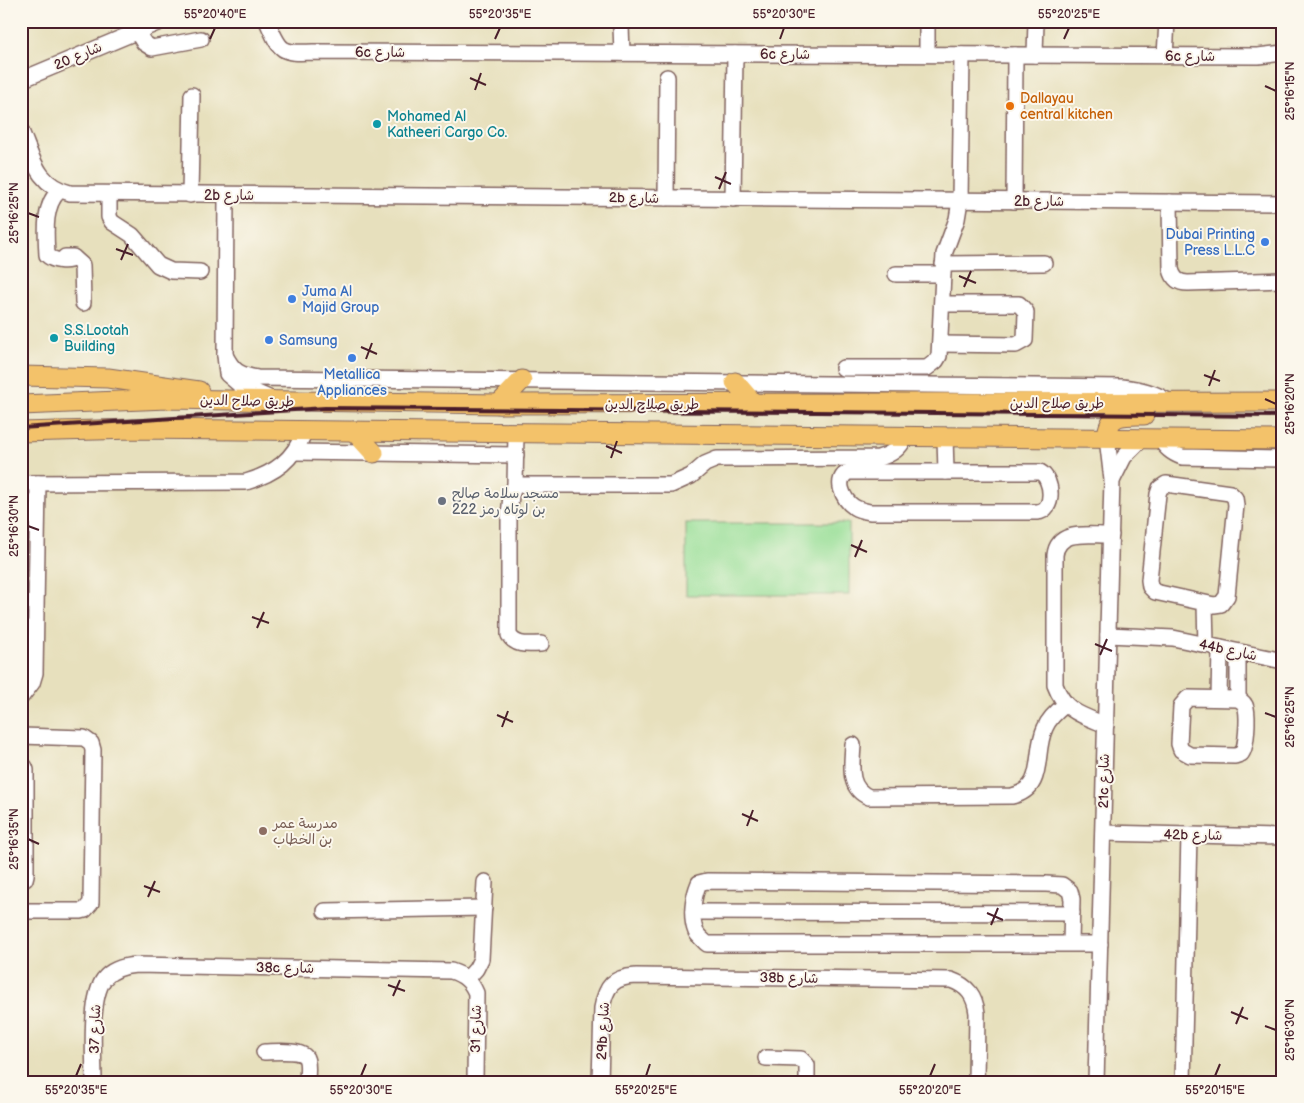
<svg xmlns="http://www.w3.org/2000/svg" width="1304" height="1103" font-family="'Balsamiq Sans','Playpen Sans Arabic',sans-serif">
  <style>
    .green { fill: #99df98; stroke: #727f62 }
    .lines { fill: none; stroke-linecap: round; stroke-linejoin: round }
    .minor-casing { stroke: #81635e; stroke-width: 18 }
    .major-casing { stroke: #81635e; stroke-width: 21 }
    .minor { stroke: #fff; stroke-width: 15 }
    .major { stroke: #f3c26a; stroke-width: 19 }
    .rail { stroke: #4a1f2b; stroke-width: 4 }
    .ticks { fill: none; stroke: #4a1f2b; stroke-width: 2 }
    .food-dot { fill: #e8710a; stroke: #fbf7ec; stroke-width: 2 }
    .culture-dot { fill: #0f9aa8; stroke: #fbf7ec; stroke-width: 2 }
    .shop-dot { fill: #3f7fe0; stroke: #fbf7ec; stroke-width: 2 }
    .worship-dot { fill: #6b7280; stroke: #fbf7ec; stroke-width: 2 }
    .education-dot { fill: #8d6e63; stroke: #fbf7ec; stroke-width: 2 }
    .labels { text-anchor: middle; dominant-baseline: central; stroke-width: 4; stroke-linejoin: round; paint-order: stroke }
    .street-label { font-size: 14px; fill: #4a1f2b; stroke: #fbf7ec }
    .food-label { font-size: 14px; fill: #c56008; stroke: #fbf7ec; text-anchor: start }
    .culture-label { font-size: 14px; fill: #0d838f; stroke: #fbf7ec; text-anchor: start }
    .shop-label { font-size: 14px; fill: #366cbe; stroke: #fbf7ec; text-anchor: start }
    .worship-label { font-size: 14px; fill: #5b616d; stroke: #fbf7ec; text-anchor: start }
    .education-label { font-size: 14px; fill: #785e54; stroke: #fbf7ec; text-anchor: start }
    .neatline { fill: none; stroke: #4a1f2b; stroke-width: 2 }
    .ticks-label { font-size: 12px; text-anchor: middle; fill: #4a1f2b }
  </style>
  <rect width="100%" height="100%" fill="#fbf7ec"/>
  <filter id="ink" filterUnits="userSpaceOnUse"><feTurbulence type="fractalNoise" baseFrequency=".02" numOctaves="2"/><feDisplacementMap in="SourceGraphic" scale="10" xChannelSelector="R" yChannelSelector="G"/><feConvolveMatrix kernelMatrix="1 2 1 2 8 2 1 2 1" color-interpolation-filters="sRGB"/></filter>
  <filter id="wash" filterUnits="userSpaceOnUse"><feTurbulence type="fractalNoise" baseFrequency=".0096" numOctaves="4" result="noise"/><feDisplacementMap in="SourceGraphic" scale="20" xChannelSelector="R" yChannelSelector="G"/><feGaussianBlur stdDeviation="1.12" result="paint"/><feColorMatrix in="noise" values="0 0 0 0 0 0 0 0 0 0 0 0 0 0 0 0 0 1.4 0 .05"/><feComposite in="paint" operator="in"/></filter>
  <g filter="url(#wash)">
    <rect width="100%" height="100%" fill="#e7e0bd"/>
    <rect class="green" x="686" y="523" width="163" height="72"/>
  </g>
  <g filter="url(#ink)">
    <g class="lines">
      <g class="minor-casing">
        <g id="minor">
          <path d="M267,21c13,29 12,33 46,31l945,4 25,-3"/>
          <path d="M618,21l3,5 1,27"/>
          <path d="M927,21v33"/>
          <path d="M137,32l7,11 8,5 49,-9"/>
          <path d="M1035,55l1,-34"/>
          <path d="M1165,56l2,-35"/>
          <path d="M21,80l141,-59"/>
          <path d="M21,131c12,28 16,54 49,62l1213,10"/>
          <path d="M59,191c-16,14 -13,44 -12,64 6,6 20,8 27,3"/>
          <path d="M109,194v23l3,5 20,13 26,30 13,6 29,1"/>
          <path d="M190,195l2,-100"/>
          <path d="M226,195l-1,160 2,19 14,12 30,13"/>
          <path d="M666,198l1,-121"/>
          <path d="M733,199l2,-145"/>
          <path d="M1014,201l1,-146"/>
          <path d="M1170,202l1,67c2,9 7,14 17,14l95,-3"/>
          <path d="M65,257h8l9,8 1,38"/>
          <path d="M943,264l101,-1"/>
          <path d="M896,274h46"/>
          <path d="M940,344l76,1 9,-5 1,-28 -7,-8h-77"/>
          <path d="M225,355c8,16 14,20 32,23l865,9c18,2 33,5 49,16"/>
          <path d="M843,368h84l9,-7 3,-5 5,-102 13,-35 3,-18 2,-146"/>
          <path d="M516,433l-1,52 -4,10 -2,22v118c7,12 20,9 32,9"/>
          <path d="M945,437l1,35"/>
          <path d="M1160,439c6,9 11,14 22,18l101,2"/>
          <path d="M294,452l222,3"/>
          <path d="M849,472h191c13,7 15,39 -3,40h-167c-5,-1 -11,-2 -16,-5 -11,-7 -21,-29 -5,-35z"/>
          <path d="M1113,479l11,-22 18,-18"/>
          <path d="M21,483l225,-1c30,-9 47,-22 59,-51"/>
          <path d="M1166,484l64,9 5,5 1,7 -9,91 -6,8 -7,1 -59,-13 -5,-5 -1,-7 9,-86 2,-6z"/>
          <path d="M515,485h156l20,-9 14,-12 12,-5 161,-1c13,-3 22,-9 27,-21"/>
          <path d="M1205,604l1,41"/>
          <path d="M1108,635l65,3 110,23"/>
          <path d="M21,697l11,-14 3,-10 3,-190"/>
          <path d="M1188,698l50,1c4,2 7,4 8,9 2,9 1,40 -5,46l-6,2 -45,-1 -9,-5 -2,-6 2,-38z"/>
          <path d="M1219,698l1,-50"/>
          <path d="M1238,699v-47"/>
          <path d="M1106,725c-25,-10 -41,-13 -51,-40v-130c3,-27 36,-19 56,-20"/>
          <path d="M21,736l63,2 7,5 2,7 -2,153 -6,7 -4,1h-60"/>
          <path d="M853,745c-1,20 -6,43 16,52l143,-1c35,-8 21,-43 33,-68 4,-10 12,-17 20,-23"/>
          <path d="M21,765l4,2 1,3v105l-1,4 -4,2"/>
          <path d="M1103,833l180,4"/>
          <path d="M325,911l159,-3"/>
          <path d="M693,912l379,1"/>
          <path d="M1071,944l1,-45 -2,-8 -8,-6 -16,-1 -339,-3 -8,2c-6,14 -9,34 -3,49 2,4 7,8 11,12h393"/>
          <path d="M467,979l9,-10 5,-10 4,-77"/>
          <path d="M264,1052c9,0 38,-3 42,6 3,6 1,17 1,24"/>
          <path d="M766,1058l35,1 6,6v17"/>
          <path d="M94,1082c0,-26 -5,-83 10,-103 8,-10 20,-13 32,-14l315,6c13,4 20,10 25,22l-1,89"/>
          <path d="M600,1082l2,-74c4,-22 11,-31 34,-32l315,4c17,6 24,16 26,33l-1,69"/>
          <path d="M1096,1082l16,-602 -5,-42"/>
          <path d="M1183,1082l6,-247"/>
        </g>
      </g>
      <g class="major-casing">
        <g id="major">
          <path d="M21,376l87,2 91,13"/>
          <path d="M735,382l19,22"/>
          <path d="M499,404l23,-24"/>
          <path d="M21,405l146,-6 332,5 784,-2"/>
          <path d="M354,431l20,22"/>
          <path d="M21,432l113,-3 1149,11"/>
          <path d="M1107,438c1,-25 16,-23 37,-23"/>
        </g>
      </g>
      <use href="#minor" class="minor"/>
      <use href="#major" class="major"/>
      <path class="rail" d="M21,428l304,-20 958,8"/>
    </g>
  </g>
  <path class="ticks" d="M210,39l5,-11M495,39l5,-11M780,39l4,-11M1064,39l5,-11M470,78l16,7M1265,86l11,5M475,90l6,-17M715,177l16,7M719,189l7,-17M28,213l11,4M116,249l17,6M121,260l7,-16M959,276l17,7M964,287l7,-16M361,347l16,7M366,359l6,-16M1204,375l16,6M1209,386l6,-16M1265,399l11,5M606,446l16,7M611,458l6,-17M28,526l11,4M851,545l16,7M855,557l7,-17M252,617l17,6M257,628l7,-16M1095,644l17,7M1100,655l7,-16M1265,713l11,4M497,715l16,7M502,727l6,-16M742,814l16,7M747,826l6,-16M28,839l11,5M144,886l16,6M148,897l7,-16M987,913l16,7M991,925l7,-17M388,985l17,6M393,996l7,-16M1231,1012l17,7M1236,1024l7,-17M1265,1026l11,4M76,1076l5,-12M361,1076l5,-12M646,1076l4,-12M930,1076l5,-12M1215,1076l5,-12"/>
  <circle class="food-dot" cx="1010" cy="106" r="5"/>
  <g class="culture-dot">
    <circle cx="377" cy="124" r="5"/>
    <circle cx="54" cy="338" r="5"/>
  </g>
  <g class="shop-dot">
    <circle cx="1265" cy="242" r="5"/>
    <circle cx="292" cy="299" r="5"/>
    <circle cx="269" cy="340" r="5"/>
    <circle cx="352" cy="358" r="5"/>
  </g>
  <circle class="worship-dot" cx="442" cy="501" r="5"/>
  <circle class="education-dot" cx="263" cy="831" r="5"/>
  <g class="labels">
    <g class="street-label">
      <text x="380" y="52">6c شارع</text>
      <text x="785" y="54">6c شارع</text>
      <text transform="translate(78 56) rotate(-23)">شارع 20</text>
      <text x="1190" y="56">6c شارع</text>
      <text x="229" y="195">2b شارع</text>
      <text transform="translate(634 198) rotate(1)">2b شارع</text>
      <text x="1039" y="201">2b شارع</text>
      <text transform="translate(247 401) rotate(1)">طريق صلاح الدين</text>
      <text x="1057" y="403">طريق صلاح الدين</text>
      <text x="652" y="404">طريق صلاح الدين</text>
      <text transform="translate(1228 650) rotate(12)">44b شارع</text>
      <text transform="translate(1104 781) rotate(-89)">21c شارع</text>
      <text transform="translate(1193 835) rotate(1)">42b شارع</text>
      <text transform="translate(285 968) rotate(1)">38c شارع</text>
      <text transform="translate(789 978) rotate(1)">38b شارع</text>
      <text transform="translate(95 1029) rotate(-88)">شارع 37</text>
      <text transform="translate(476 1029) rotate(-89)">شارع 31</text>
      <text transform="translate(603 1031) rotate(-87)">29b شارع</text>
    </g>
    <g class="food-label">
      <text x="1020" y="98">Dallayau<tspan x="1020" dy="16">central kitchen</tspan></text>
    </g>
    <g class="culture-label">
      <text x="387" y="116">Mohamed Al<tspan x="387" dy="16">Katheeri Cargo Co.</tspan></text>
      <text x="64" y="330">S.S.Lootah<tspan x="64" dy="16">Building</tspan></text>
    </g>
    <g class="shop-label">
      <text x="1255" y="234" text-anchor="end">Dubai Printing<tspan x="1255" dy="16">Press L.L.C</tspan></text>
      <text x="302" y="291">Juma Al<tspan x="302" dy="16">Majid Group</tspan></text>
      <text x="279" y="340">Samsung</text>
      <text x="352" y="374" text-anchor="middle">Metallica<tspan x="352" dy="16">Appliances</tspan></text>
    </g>
    <g class="worship-label">
      <text x="452" y="493">مسجد سلامة صالح<tspan x="452" dy="16">بن لوتاه رمز 222</tspan></text>
    </g>
    <g class="education-label">
      <text x="273" y="823">مدرسة عمر<tspan x="273" dy="16">بن الخطاب</tspan></text>
    </g>
  </g>
  <rect width="1304" height="1103" fill="none" stroke="#fbf7ec" stroke-width="55"/>
  <rect x="28" y="28" width="1248" height="1048" class="neatline"/>
  <g class="ticks-label">
    <text x="215" y="18">55°20'40"E</text>
    <text x="500" y="18">55°20'35"E</text>
    <text x="784" y="18">55°20'30"E</text>
    <text x="1069" y="18">55°20'25"E</text>
    <text transform="translate(1290 91) rotate(-90)" y="4">25°16'15"N</text>
    <text transform="translate(14 213) rotate(-90)" y="4">25°16'25"N</text>
    <text transform="translate(1290 404) rotate(-90)" y="4">25°16'20"N</text>
    <text transform="translate(14 526) rotate(-90)" y="4">25°16'30"N</text>
    <text transform="translate(1290 717) rotate(-90)" y="4">25°16'25"N</text>
    <text transform="translate(14 839) rotate(-90)" y="4">25°16'35"N</text>
    <text transform="translate(1290 1030) rotate(-90)" y="4">25°16'30"N</text>
    <text x="76" y="1094">55°20'35"E</text>
    <text x="361" y="1094">55°20'30"E</text>
    <text x="646" y="1094">55°20'25"E</text>
    <text x="930" y="1094">55°20'20"E</text>
    <text x="1215" y="1094">55°20'15"E</text>
  </g>
</svg>
